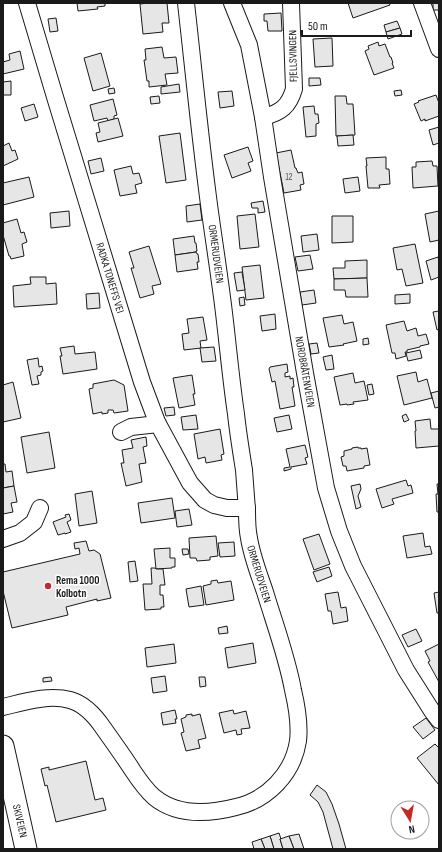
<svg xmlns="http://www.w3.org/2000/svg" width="442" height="852" font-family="'Sofia Sans Condensed',sans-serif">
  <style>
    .building { fill: #e6e6e6; stroke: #1a1a1a }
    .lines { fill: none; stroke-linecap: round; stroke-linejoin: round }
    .minor-casing { stroke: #1a1a1a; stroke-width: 18 }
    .major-casing { stroke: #1a1a1a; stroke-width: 23 }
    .minor { stroke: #fff; stroke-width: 16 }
    .major { stroke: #fff; stroke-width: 21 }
    .poi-dot { fill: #c62828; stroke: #fff; stroke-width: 1.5 }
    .labels { text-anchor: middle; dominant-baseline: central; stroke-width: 3; stroke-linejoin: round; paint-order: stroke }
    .number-label { font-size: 9px; fill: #4d4d4d }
    .street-label { font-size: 11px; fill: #1a1a1a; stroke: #fff }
    .poi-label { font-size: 11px; font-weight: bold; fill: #1a1a1a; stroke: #fff; text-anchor: start }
  </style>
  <rect width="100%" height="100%" fill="#fff"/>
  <g class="building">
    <path d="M77,3h28v3l-8,1 1,2 -20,2z"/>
    <path d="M148,3h19l2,20h-7l1,9 -20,2 -3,-30z"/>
    <path d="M348,3h41l1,2 -37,13z"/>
    <rect x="433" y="3" width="6" height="7"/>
    <path d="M281,13l1,18h-14l-1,-10h-3v-7z"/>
    <path d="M56,18l2,13 -8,1 -2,-13z"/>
    <path d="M397,21l3,7 -14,4 -2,-7z"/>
    <path d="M400,28l2,6 -14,5 -2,-7z"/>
    <path d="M332,38l1,28 -18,1 -2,-28z"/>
    <path d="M378,42l1,4 6,-2 5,13h1l2,6h-1l2,5 -20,7 -9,-24 4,-2 -1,-3z"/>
    <path d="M162,47l2,11 12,-1 2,16 -13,1 2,11 -18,2v-6h-2l-3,-21h2l-1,-11z"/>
    <path d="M20,51l4,18 -21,5v-12l7,-2 -1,-6z"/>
    <path d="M101,53l9,33 -17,5 -9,-33z"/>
    <path d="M309,78h11l1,7 -12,1z"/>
    <path d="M11,81v14h-8v-13z"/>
    <path d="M179,84l1,8 -19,2v-7z"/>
    <path d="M114,88l1,5 -6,1 -1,-5z"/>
    <path d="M401,90l1,5 -7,1 -1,-5z"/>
    <path d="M232,91l2,15 -14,2 -2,-16z"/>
    <path d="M436,95l3,8v13l-14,5v-2l-4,2 -7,-17 5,-2 -1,-1z"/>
    <path d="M159,96l1,7 -9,1 -1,-7z"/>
    <path d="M335,96h11l1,8h6l2,31 -19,1z"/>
    <path d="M113,99l4,16 -3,1v3l-6,2 -1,-3 -13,3 -4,-16z"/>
    <path d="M34,104l4,13 -13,4 -4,-13z"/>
    <path d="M314,106l1,8h3l1,9 -3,1v12l-10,1 -3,-30z"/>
    <path d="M118,118l5,18 -25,6 -2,-9 4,-1 -2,-9z"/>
    <path d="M439,127v16l-6,2 -4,-15z"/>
    <path d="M180,133l6,47 -20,3 -7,-47z"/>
    <path d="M353,135l1,10 -16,1 -1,-10z"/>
    <path d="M9,143l3,8 3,-1 3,9 -15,7v-20z"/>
    <path d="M248,147l5,14 -5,2 3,8 -19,7 -8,-23z"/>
    <path d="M291,150l4,18h1l2,5 4,-1 2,12 -4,1 1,5 -17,3 -8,-40z"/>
    <path d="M386,157v12h3l1,15 -11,1 1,3h-12l-2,-22h1l-1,-8z"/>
    <path d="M101,158l3,13 -13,3 -3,-13z"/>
    <path d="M432,161l1,5h4l1,20 -25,2 -1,-21h4v-5z"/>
    <path d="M131,166l2,8 6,-1 3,10 -7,2 2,8 -17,3 -6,-26z"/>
    <path d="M29,177l5,20 -31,8v-22z"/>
    <path d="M358,177l2,14 -15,2 -2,-14z"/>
    <path d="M263,201l2,11 -7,1v-5h-6l-1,-5z"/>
    <path d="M200,204l2,16 -15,2 -1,-16z"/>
    <path d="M69,211l1,15 -19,2 -1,-15z"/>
    <path d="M439,211v29l-9,2 -5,-28z"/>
    <path d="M255,214l4,33 -19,2 -3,-33z"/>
    <path d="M332,216h21v26l-21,1z"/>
    <path d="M17,219l4,14 3,-1 3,10 -5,2 2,12 -13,3 -1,-3h-1l-6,-21v-12z"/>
    <path d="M317,234l2,16 -16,2 -2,-16z"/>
    <path d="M194,236l1,7h1l1,8h-1v1l-21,3 -2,-16z"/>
    <path d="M415,244l8,39 -17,3 -4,-17 -5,1 -4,-22z"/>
    <path d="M149,246l12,38 -9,2 2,8 -14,4 -9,-30h3l-5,-16z"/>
    <path d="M196,252l1,2h1l1,8h-2l1,7 -21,3 -2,-17z"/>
    <path d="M310,255l3,14 -15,2 -3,-14z"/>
    <path d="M438,257l1,4v16l-8,3 -5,-19z"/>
    <path d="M367,260v18l-33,1 -1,-11h12v-7z"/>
    <path d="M260,265l4,33 -18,2 -4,-33z"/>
    <path d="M242,272l3,18 -8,1 -3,-18z"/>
    <path d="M30,277h16v7l10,-1 1,21 -43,3 -1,-21 18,-2z"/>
    <path d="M367,278l1,19h-22l-1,-7h-11v-11z"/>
    <path d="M314,290l2,13 -14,2 -2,-13z"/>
    <path d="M99,293l1,15 -13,1 -1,-15z"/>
    <path d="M410,294v9l-15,1v-9z"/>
    <path d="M244,297l1,8 -5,1 -1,-8z"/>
    <path d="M439,311v18l-2,1 -4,-18z"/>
    <path d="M275,314l1,15 -14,2 -2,-15z"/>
    <path d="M342,315l2,9 9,-2 4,19 -14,3 1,1 -15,2 -6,-29z"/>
    <path d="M203,317l4,23 -7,1 1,7 -17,2 -2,-16 7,-1 -2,-14z"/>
    <path d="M404,321l3,10 9,-3 2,8 8,-2 3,10 -9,2v1l-13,3v2h-2l1,4 -10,3 -1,-6h-3l-6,-28z"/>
    <path d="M368,338l1,6 -6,1v-6z"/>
    <path d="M317,343l2,10 -8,1 -2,-10z"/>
    <path d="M74,346l1,8 20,-2 2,17 -34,5 -3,-18h2l-2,-8z"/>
    <path d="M214,347l2,14 -14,1 -2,-14z"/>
    <path d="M420,350l2,8 -14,3 -2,-8z"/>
    <path d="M332,355l2,14 -8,1 -3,-13z"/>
    <path d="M38,358l1,9 3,-1 1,5 -2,1v3l-4,1 2,8 -7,1 -5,-25z"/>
    <path d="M287,364l1,8 -3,1v4l5,-1v3l3,-1 1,9h-2l3,19 -15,3 -5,-28 -3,1 -3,-13 1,-2z"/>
    <path d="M416,372l2,10 9,-3 5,19 -28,7 -7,-29z"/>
    <path d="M353,373l2,10 9,-2 4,19 -15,2 1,2 -7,1v-1l-7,1 -6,-28z"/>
    <path d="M192,375l3,19h-2l2,11 -16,3 -6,-30z"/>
    <path d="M114,380l10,5 4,26 -14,2 -1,-3h-5v3l-6,1v-2l-9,2 -4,-25 4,-1v-4z"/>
    <path d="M13,382l8,36 -18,4v-37z"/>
    <path d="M372,384l2,10 -5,1 -2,-10z"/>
    <path d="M439,391v16l-4,1 -4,-15z"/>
    <path d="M174,407l1,8 -9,1 -2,-8z"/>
    <path d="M406,414l3,6 -5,2 -2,-6z"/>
    <path d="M196,415l2,14 -15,1 -2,-13z"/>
    <path d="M289,415l3,14 -15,3 -3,-14z"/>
    <path d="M430,419l1,10h8v17l-23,2 -1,-17h1l-1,-10z"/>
    <path d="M220,429l4,25 -3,1 1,5 -16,3 -1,-6 -7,2 -4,-25z"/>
    <path d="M49,432l6,36 -28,5 -6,-36z"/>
    <path d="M146,437l1,9 -4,1 3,16 -7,1 3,18 -16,4 -5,-23h3l-2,-13 11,-2 -2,-8z"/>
    <path d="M305,445l3,12 -3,1 2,6 -16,3v2l-7,2v-3l6,-1 -4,-18z"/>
    <path d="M358,447v1h3v1l6,-1 3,17 -6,1v2l-17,3 -1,-5h-3l-2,-9 3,-1v-5l8,-2v-1z"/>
    <path d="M3,464h2l1,8 6,-1 2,15 -11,2z"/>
    <path d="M406,480l2,6 3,-1 2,8 -21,6 2,5 -12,4 -6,-19z"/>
    <path d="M360,484l1,5 -3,7 3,11 -5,2 -5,-23z"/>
    <path d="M437,484h2v28h-2l-1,-18h2z"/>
    <path d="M14,486l3,16 -6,1 2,9 -10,2v-26z"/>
    <path d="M92,491l5,32 -18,3 -4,-32z"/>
    <path d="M172,498l3,20 -34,5 -3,-20z"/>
    <path d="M189,509l3,16 -15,2 -2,-16z"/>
    <path d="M69,514l2,6 -4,2 4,10 -6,2v-1l-7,2 -5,-13 13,-5 -1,-2z"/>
    <path d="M423,533l2,14 5,-1 2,8 -25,4 -4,-22z"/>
    <path d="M319,534l11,30 -16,6 -11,-31z"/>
    <path d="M216,536l2,20 -8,1v3l-13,1 -1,-3h-6l-1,-20z"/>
    <path d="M86,541l3,10 5,-1 6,4 11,44 -14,3v-2l-31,8 2,8 -56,13 -9,-37v-19l77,-18 -1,-6 -4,1 -1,-6z"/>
    <path d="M234,542l1,14 -15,1 -2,-14z"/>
    <path d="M170,548v10h5v9h-3v1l-16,1 -2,-20z"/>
    <path d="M182,549h6l1,5 -6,1z"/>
    <path d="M135,561l3,20 -8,1 -2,-20z"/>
    <path d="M329,567l3,9 -15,6 -4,-10z"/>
    <path d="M151,568h4l1,1h7l2,16h-5v10h3l1,12h-3v2l-16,1 -2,-26h9z"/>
    <path d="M217,580l1,3 13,-2 3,19 -28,5 -3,-19 8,-2v-3z"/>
    <path d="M201,586l3,19 -15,2 -3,-18z"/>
    <path d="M338,592l3,16 5,-1 2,14 -15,3 -2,-13h-3l-3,-17z"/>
    <path d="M439,592v21h-2l-3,-20z"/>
    <path d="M227,626l1,7 -9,1 -1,-6z"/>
    <path d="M416,629l6,12 -14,6 -6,-12z"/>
    <path d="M253,643l3,20 -28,5 -3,-20z"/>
    <path d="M174,644l2,19 -29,4 -2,-19z"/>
    <path d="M439,644v38l-11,-20 2,-1 -5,-10z"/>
    <path d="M165,676l2,15 -14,2 -2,-15z"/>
    <path d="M51,677l1,4 -9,1v-4z"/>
    <path d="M199,677h6l1,9 -6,1z"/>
    <path d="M175,710l2,9h-2l1,4 -13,2 -2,-12z"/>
    <path d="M233,710l1,4 12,-3 4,17 -9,1 1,5 -5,1 -1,-5 -12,3 -5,-20z"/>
    <path d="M192,714v2l8,-2 6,24 -8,2 2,8 -14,3 -5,-18 3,-1 -3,-13 5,-2v-2z"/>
    <path d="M426,718l9,12 -12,9 -10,-12z"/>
    <path d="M435,744l4,4v37l-22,-27z"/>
    <path d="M86,761l9,39 8,-2 3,12 -50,12 -9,-37 -2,1 -4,-17 8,-2v3z"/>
    <path d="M317,785l9,7 6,12 7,20 7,25h-13l-10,-37 -5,-10 -8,-7z"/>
    <path d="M279,833l2,6h-1l3,10h-9l-4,-13z"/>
    <path d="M299,834l5,15h-10l-5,-13z"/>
    <path d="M270,836l4,13h-9l-4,-10z"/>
    <path d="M289,836l5,13h-11l-3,-10z"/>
    <path d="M261,839l4,10h-11l-2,-7z"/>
  </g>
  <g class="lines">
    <g class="minor-casing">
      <g id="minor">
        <path d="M27,3l28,94 87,285 15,40 33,61 15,17 9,5 13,3h20"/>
        <path d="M232,3l17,42 14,72 9,60 33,196 21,115 13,43 14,35 53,104 26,41 7,9"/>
        <path d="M422,3l17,46"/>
        <path d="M263,117c18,-4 26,-11 31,-28l-3,-86"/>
        <path d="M121,432l10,-5 27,-3"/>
        <path d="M3,539l17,-6 14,-11 6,-14"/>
        <path d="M3,707c21,-5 46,-13 67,-7 15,4 26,17 34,29 10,14 20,28 29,42 6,9 13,19 21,26 23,19 55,17 82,10 31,-7 57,-33 62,-66 2,-17 -1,-34 -5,-51 -6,-33 -18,-65 -28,-98 -6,-18 -13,-35 -16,-54 -2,-9 -2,-19 -2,-28 -1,-13 -2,-27 -3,-40 -3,-19 -6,-37 -8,-56 -5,-34 -8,-68 -12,-101 -5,-42 -12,-83 -17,-124 -8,-62 -14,-124 -21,-186"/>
      </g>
    </g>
    <g class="major-casing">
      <path id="major" d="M3,746l23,103"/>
    </g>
    <use href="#minor" class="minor"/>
    <use href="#major" class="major"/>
  </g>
  <circle class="poi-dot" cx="48" cy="586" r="4"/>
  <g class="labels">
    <g class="number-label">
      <text x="289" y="177">12</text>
    </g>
    <g class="street-label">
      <text transform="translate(293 56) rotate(-91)">FJELLSVINGEN</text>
      <text transform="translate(216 254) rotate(82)">ORMERUDVEIEN</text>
      <text transform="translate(110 278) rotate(73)">RADKA TONEFFS VEI</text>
      <text transform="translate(305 372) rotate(80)">NORDBRÅTENVEIEN</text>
      <text transform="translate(259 574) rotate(73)">ORMERUDVEIEN</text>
      <text transform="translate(20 821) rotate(77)">SKIVEIEN</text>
    </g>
    <g class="poi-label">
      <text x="56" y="580">Rema 1000<tspan x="56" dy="13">Kolbotn</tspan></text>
    </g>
  </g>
  <rect width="442" height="852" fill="none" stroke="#1a1a1a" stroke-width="8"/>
  <g transform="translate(410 820) rotate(169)"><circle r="19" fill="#ffffff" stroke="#a3a3a3"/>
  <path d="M0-3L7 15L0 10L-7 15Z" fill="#c62828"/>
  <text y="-6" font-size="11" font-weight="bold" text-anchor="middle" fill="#1a1a1a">N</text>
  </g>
  <path d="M302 30v6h109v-6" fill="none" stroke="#1a1a1a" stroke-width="2"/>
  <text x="308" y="30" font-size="12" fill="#1a1a1a" stroke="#ffffff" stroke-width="3" paint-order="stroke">50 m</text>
</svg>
